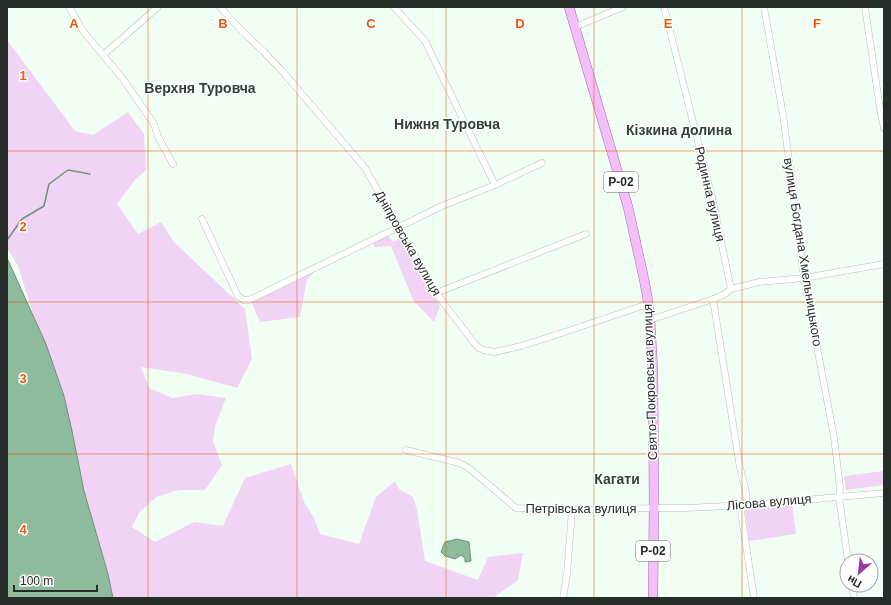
<svg xmlns="http://www.w3.org/2000/svg" width="891" height="605" font-family="Arial,sans-serif">
  <style>
    .green { fill: #f1d4f5 }
    .water { fill: #8ebb9c; stroke: #6f9079 }
    .lines { fill: none; stroke-linecap: round; stroke-linejoin: round }
    .stream { stroke: #6f9079; stroke-width: 1.5 }
    .street-casing { stroke: #b0c1b5; stroke-width: 7 }
    .primary-casing { stroke: #a66eae; stroke-width: 10 }
    .street { stroke: #fff; stroke-width: 6 }
    .primary { stroke: #f3befa; stroke-width: 9 }
    .grid { fill: none; stroke: #e8590c; stroke-width: 1; stroke-opacity: 0.55 }
    .labels { text-anchor: middle; dominant-baseline: central; stroke-width: 3; stroke-linejoin: round; paint-order: stroke }
    .shield { fill: #fff; stroke: #676b68; stroke-width: 1 }
    .shield-label { font-size: 12px; font-weight: bold; fill: #262c27 }
    .street-label { font-size: 13px; fill: #262c27; stroke: #fff }
    .neighbourhood-label { font-size: 14px; font-weight: bold; fill: #324036; stroke: #fff }
    .grid-label { font-size: 13px; text-anchor: middle; font-weight: bold; fill: #e8590c; stroke: #fff; stroke-width: 3; stroke-linejoin: round; paint-order: stroke }
  </style>
  <rect width="100%" height="100%" fill="#f1fef4"/>
  <g class="green">
    <path d="M7,40l68,91 18,4 35,-23 16,22 2,36 -11,10 -18,24 21,30 23,-12 13,20 71,67 7,50 -15,29 -50,-14 -46,-7 8,21 23,10 25,-4 29,4 -11,28 -2,15 9,24 -17,25h-26l-23,7 -17,16 -7,14 23,15 39,-20 29,4 22,-48 46,-14 13,38 10,16 6,16 39,10 17,-47 19,-16 4,8 14,8 4,13 8,51 53,19 10,-23 35,-4 -5,27 -25,18h-380l-29,-107 -12,-60 -8,-35 -18,-52 -13,-30 -15,-48 -11,-18z"/>
    <path d="M388,235l5,7 6,-3 41,67 -6,16 -21,-22 -22,-54 -17,1 -1,-5z"/>
    <path d="M313,271v3l-6,5 -7,38 -40,5 -9,-21z"/>
    <path d="M884,471v14l-38,5 -2,-14z"/>
    <path d="M792,504l4,30 -47,7 -4,-31z"/>
  </g>
  <g class="water">
    <path d="M7,258l39,86 18,52 8,35 12,60 24,83 5,24h-106z"/>
    <path d="M457,539l12,3 2,19 -6,1v-4l-4,-3 -6,4 -10,-3 -4,-4 4,-10z"/>
  </g>
  <g class="lines">
    <path class="stream" d="M7,240l15,-21 22,-13 5,-22 19,-14 22,4"/>
    <g class="street-casing">
      <g id="street">
        <path d="M69,7l14,24 40,48 31,45 4,13 15,27"/>
        <path d="M220,7l19,21 24,23 20,21 82,96 17,30 16,29 38,66 38,50 5,5 4,2 12,2 26,-6 44,-14 83,-28"/>
        <path d="M394,7l31,34 70,144"/>
        <path d="M664,7l48,190 19,92"/>
        <path d="M764,7l20,114 20,157 30,159 6,51 -1,9 9,64"/>
        <path d="M865,7l15,102 4,19"/>
        <path d="M575,27l48,-20"/>
        <path d="M103,55l55,-48"/>
        <path d="M202,219l36,77 6,4h5l193,-94 53,-21 47,-22"/>
        <path d="M436,293l150,-59"/>
        <path d="M713,299l27,169 6,24 1,13"/>
        <path d="M650,320l63,-21 12,-5 6,-5 28,-7 45,-4 80,-14"/>
        <path d="M406,450l54,13 9,5 47,40 56,2 82,-2h33l60,-3 137,-12"/>
        <path d="M740,505l14,93"/>
        <path d="M852,585l2,13"/>
        <path d="M563,598l4,-24 5,-64"/>
      </g>
    </g>
    <g class="primary-casing">
      <path id="primary" d="M569,7l59,200 16,72 3,16 3,25 3,51 1,133 -1,94"/>
    </g>
    <use href="#street" class="street"/>
    <use href="#primary" class="primary"/>
  </g>
  <path class="grid" d="M148,7v591M297,7v591M446,7v591M594,7v591M742,7v591M7,151h877M7,302h877M7,454h877"/>
  <g class="labels">
    <g class="shield">
      <rect x="604" y="172" width="34" height="20" rx="3"/>
      <rect x="636" y="541" width="34" height="20" rx="3"/>
    </g>
    <g class="shield-label">
      <text x="621" y="182">Р-02</text>
      <text x="653" y="551">Р-02</text>
    </g>
    <g class="street-label">
      <text transform="translate(710 194) rotate(77)">Родинна вулиця</text>
      <text transform="translate(408 243) rotate(60)">Дніпровська вулиця</text>
      <text transform="translate(803 252) rotate(81)">вулиця Богдана Хмельницького</text>
      <text transform="translate(650 382) rotate(-92)">Свято-Покровська вулиця</text>
      <text transform="translate(769 502) rotate(-5)">Лісова вулиця</text>
      <text x="581" y="508">Петрівська вулиця</text>
    </g>
    <g class="neighbourhood-label">
      <text x="200" y="88">Верхня Туровча</text>
      <text x="447" y="124">Нижня Туровча</text>
      <text x="679" y="130">Кізкина долина</text>
      <text x="617" y="479">Кагати</text>
    </g>
  </g>
  <g class="grid-label">
    <text x="74" y="28">A</text>
    <text x="223" y="28">B</text>
    <text x="371" y="28">C</text>
    <text x="520" y="28">D</text>
    <text x="668" y="28">E</text>
    <text x="817" y="28">F</text>
    <text x="23" y="80">1</text>
    <text x="23" y="231">2</text>
    <text x="23" y="383">3</text>
    <text x="23" y="534">4</text>
  </g>
  <rect width="891" height="605" fill="none" stroke="#262c27" stroke-width="16"/>
  <g transform="translate(859 573) rotate(208)"><circle r="19" fill="#ffffff" stroke="#a8aba9"/>
  <path d="M0-3L7 15L0 10L-7 15Z" fill="#973aa3"/>
  <text y="-6" font-size="11" font-weight="bold" text-anchor="middle" fill="#262c27">Пн</text>
  </g>
  <path d="M14 585v6h83v-6" fill="none" stroke="#262c27" stroke-width="2"/>
  <text x="20" y="585" font-size="12" fill="#262c27" stroke="#ffffff" stroke-width="3" paint-order="stroke">100 m</text>
</svg>
